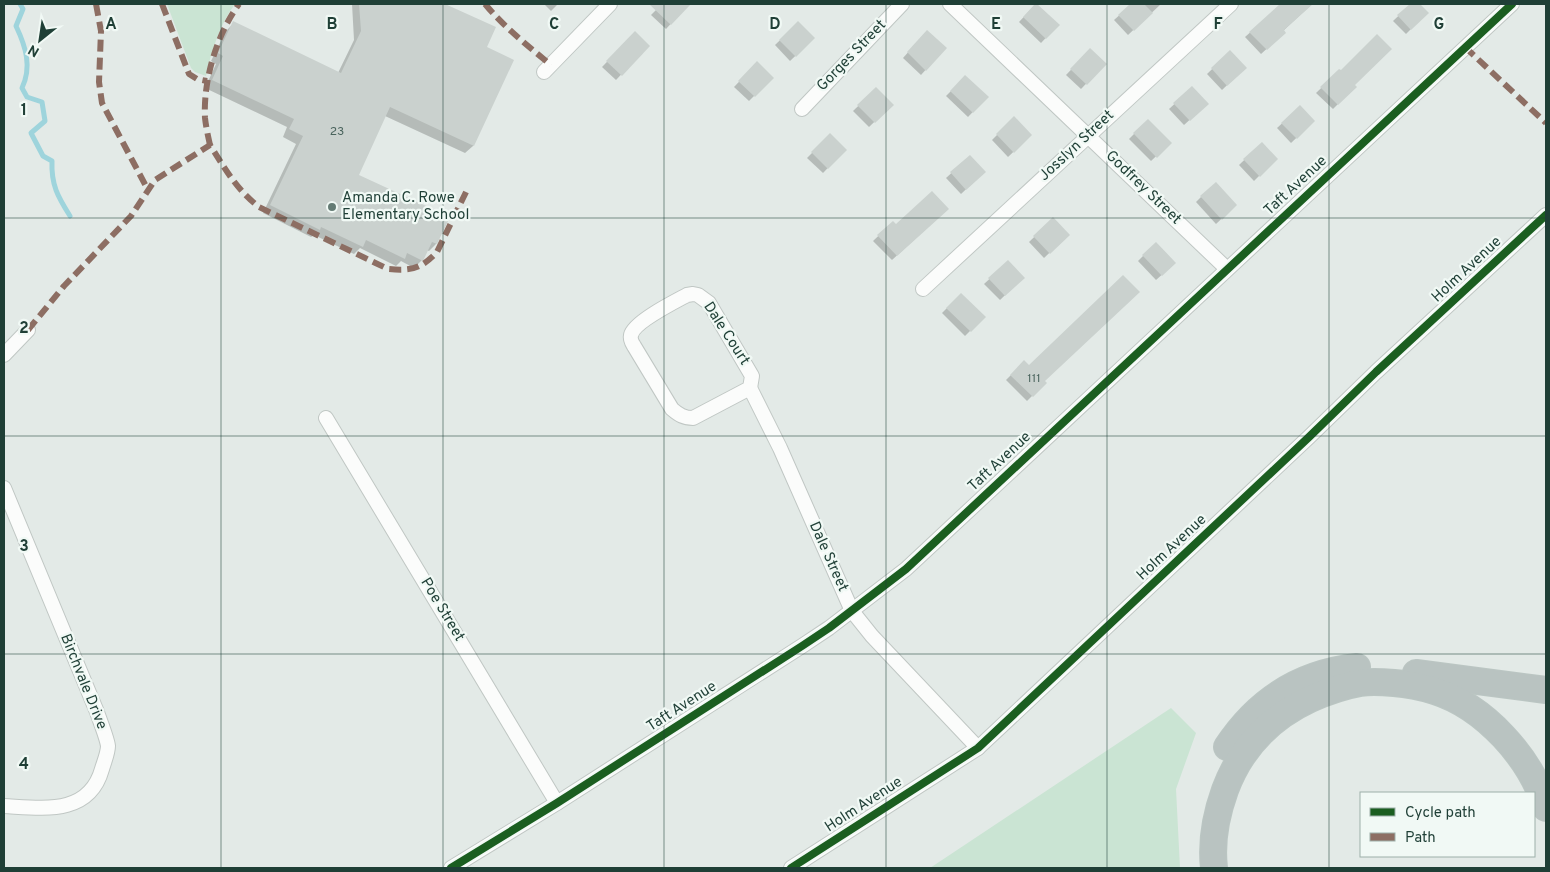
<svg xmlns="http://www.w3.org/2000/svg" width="1550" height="872" font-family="Overpass,sans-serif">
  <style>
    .green { fill: #cae4d3 }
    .shadow { fill: #0003 }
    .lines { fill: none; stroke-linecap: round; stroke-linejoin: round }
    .stream { stroke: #9ed4dc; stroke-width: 5 }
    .building { fill: #cad1ce }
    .minor-casing { stroke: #c0c7c4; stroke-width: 16 }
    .motorway-casing { stroke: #bbc6c3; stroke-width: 28 }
    .minor { stroke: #fbfcfb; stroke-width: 14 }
    .motorway { stroke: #b9c3c1; stroke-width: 26 }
    .quiet { stroke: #8d6e63; stroke-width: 6; stroke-dasharray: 12 6; stroke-linecap: butt }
    .cycleway-casing { stroke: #f1f9f5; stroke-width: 11 }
    .cycleway { stroke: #1b5e20; stroke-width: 8 }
    .grid { fill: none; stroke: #1f3f36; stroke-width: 1; stroke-opacity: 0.55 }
    .poi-dot { fill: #647b74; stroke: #f1f9f5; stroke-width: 2 }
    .labels { text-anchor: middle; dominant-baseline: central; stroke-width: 4.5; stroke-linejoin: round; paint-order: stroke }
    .number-label { font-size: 12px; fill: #4a645d }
    .street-label { font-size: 15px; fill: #1f3f36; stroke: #f1f9f5 }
    .poi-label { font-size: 15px; fill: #1f3f36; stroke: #f1f9f5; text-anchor: start }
    .grid-label { font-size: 16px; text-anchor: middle; font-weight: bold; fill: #1f3f36; stroke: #f1f9f5; stroke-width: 4.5; stroke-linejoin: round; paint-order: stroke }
  </style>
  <rect width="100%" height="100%" fill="#e3eae7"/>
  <g class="green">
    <path d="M167,4h68c-15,20 -24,48 -29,72l-11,-4 -4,-4z"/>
    <path d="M1171,708l25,25 -20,56 4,79h-250z"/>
  </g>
  <g class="shadow">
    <path d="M352,4h90l52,24 -9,20 27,12 -39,86 -8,7 -80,-37 -28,60 92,42 -13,26 -7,7 -3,-1 -4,10 -8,8 -13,-7 -5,5 -36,-18 -6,6 -40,-19 -3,2 -48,-24 33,-69 -13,-7 4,-10 -82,-39 11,-24 -5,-3 15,-30 8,-8 104,50 16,-33z"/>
    <path d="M544,4h14l-7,7z"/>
    <path d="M662,4h27l-23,25 -15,-14z"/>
    <path d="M1036,4l22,21 -17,18 -22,-21z"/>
    <path d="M1132,4h29l-33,31 -14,-15z"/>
    <path d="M1282,4h30l-29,27 1,2 -23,21 -16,-17z"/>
    <path d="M1411,4h7l9,9 -21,21 -13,-13z"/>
    <path d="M798,23l16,15 -24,23 -15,-16z"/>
    <path d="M927,31l18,17 -24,27 -18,-17z"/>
    <path d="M635,33l13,13 -32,34 -14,-13z"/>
    <path d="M1090,50l15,14 -24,25 -15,-14z"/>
    <path d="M1230,52l15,16 -23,22 -15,-16z"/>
    <path d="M757,63l15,15 -23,23 -15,-14z"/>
    <path d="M1339,71l16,16 -22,22 -17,-16z"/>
    <path d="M965,77l22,20 -19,20 -22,-21z"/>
    <path d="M1192,88l15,16 -23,21 -15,-16z"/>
    <path d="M876,89l16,16 -23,22 -16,-16z"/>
    <path d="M1300,107l14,14 -23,22 -14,-15z"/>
    <path d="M1014,118l17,17 -23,22 -16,-17z"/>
    <path d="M1148,120l22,23 -19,18 -22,-22z"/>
    <path d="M830,135l15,15 -22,23 -16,-15z"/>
    <path d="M1262,143l14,16 -22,22 -15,-16z"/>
    <path d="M969,157l10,20 -18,17 -15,-16z"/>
    <path d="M1201,197l35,8 -20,19 -20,-22z"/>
    <path d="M942,214l-50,46 -19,-19 20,-19 3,4z"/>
    <path d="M1053,219l15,16 -24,23 -15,-16z"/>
    <path d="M1156,243l19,20 -19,17 -18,-19z"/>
    <path d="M1008,262l15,16 -23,22 -16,-16z"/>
    <path d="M961,294l23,23 -19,19 -23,-23z"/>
    <path d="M1024,362l21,21 -18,18 -21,-21z"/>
  </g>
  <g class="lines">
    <path class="stream" d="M20,4l3,5 -7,17c10,21 16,41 6,62l5,9 15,5 3,19 -14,12 12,23 9,5c-1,24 6,36 18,55"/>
  </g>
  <g class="building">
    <path d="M359,4h86l51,23 -9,20 27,13 -40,86 -84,-39 -31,68 91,42 -13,27 -5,-2 -9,19 -16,-8 -2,6 -39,-19 -3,7 -42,-20 -1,3 -50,-25 33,-69 -14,-7 5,-10 -82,-39 11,-24 -5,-3 15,-32 108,52 20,-42z"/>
    <path d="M649,4h42l-20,21z"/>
    <path d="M1035,4h2l23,21 -14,14 -23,-22z"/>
    <path d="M1130,4h14l9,9 -19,18 -16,-16z"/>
    <path d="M1280,4h33l-29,26 2,3 -19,17 -18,-18z"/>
    <path d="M1410,4h10l9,9 -18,17 -14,-15z"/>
    <path d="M798,21l17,17 -19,19 -17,-17z"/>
    <path d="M927,30l20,18 -21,23 -19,-19z"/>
    <path d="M635,31l15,15 -28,30 -16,-15z"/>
    <path d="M1377,34l15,15 -37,36 2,2 -19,18 -18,-18 19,-18 2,1z"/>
    <path d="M1090,48l17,16 -20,21 -17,-16z"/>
    <path d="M1230,50l17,18 -20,18 -16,-18z"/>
    <path d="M757,61l17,17 -19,19 -17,-16z"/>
    <path d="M965,75l24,22 -16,16 -23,-22z"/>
    <path d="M1192,86l17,18 -19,17 -17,-18z"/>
    <path d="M876,87l18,18 -19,18 -18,-18z"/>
    <path d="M1300,105l15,16 -18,18 -16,-16z"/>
    <path d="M1014,116l18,19 -18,18 -18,-19z"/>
    <path d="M1148,119l24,24 -15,15 -24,-25z"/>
    <path d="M830,133l17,17 -19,19 -17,-17z"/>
    <path d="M1262,142l16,17 -18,18 -17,-18z"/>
    <path d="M970,155l16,17 -20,18 -16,-18z"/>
    <path d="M1216,182l21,23 -15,15 -22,-24z"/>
    <path d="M932,191l17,18 -52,47 -20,-21 16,-14 3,3z"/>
    <path d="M1053,217l17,18 -20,19 -17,-18z"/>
    <path d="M1156,242l20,21 -14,13 -20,-21z"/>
    <path d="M1008,260l17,18 -20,18 -17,-18z"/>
    <path d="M1123,275l17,17 -95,89 2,2 -14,14 -23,-22 14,-15 5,5z"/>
    <path d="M961,293l25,24 -15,15 -25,-24z"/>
  </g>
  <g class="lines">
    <g class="minor-casing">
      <g id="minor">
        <path d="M950,4l277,265"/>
        <path d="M544,72l66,-68"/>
        <path d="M802,109l100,-105"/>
        <path d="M923,289l308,-285"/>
        <path d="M693,294l5,1 11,8 43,73 -2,12 -57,30c-9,0 -14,-3 -21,-9l-38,-63c-2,-3 -4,-7 -3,-11 3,-13 43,-33 56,-40z"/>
        <path d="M4,355l24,-25"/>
        <path d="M750,388l30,60 72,163 20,25 106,112"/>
        <path d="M326,418l231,385"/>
        <path d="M4,488l93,224c3,9 10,26 11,34 0,7 -4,16 -6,23 -13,47 -60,39 -98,37"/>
        <path d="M451,868l106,-65 245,-157 27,-18 77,-59 606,-565"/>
        <path d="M791,868l187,-120 331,-311 67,-65 170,-157"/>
      </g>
    </g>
    <g class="motorway-casing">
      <g id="motorway">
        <path d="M1416,673l130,17"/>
        <path d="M1227,747c31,-47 73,-74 130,-80"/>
        <path d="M1214,868c-3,-26 2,-53 11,-78 16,-43 44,-72 85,-91 16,-7 33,-13 50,-16 11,-2 23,-1 34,0 14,1 28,4 41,8 50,16 96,67 111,117"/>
      </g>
    </g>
    <use href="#minor" class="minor"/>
    <use href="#motorway" class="motorway"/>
    <g class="quiet">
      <path d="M96,4l5,27 -2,51 3,21 46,87"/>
      <path d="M162,4l27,70 8,5 10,2"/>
      <path d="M485,4c19,23 43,42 66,61"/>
      <path d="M1465,47l81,76"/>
      <path d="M210,145c-2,-9 -4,-18 -5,-27 -2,-38 12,-84 34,-114"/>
      <path d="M28,330l36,-44 67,-70 24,-36 55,-35c16,25 26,44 49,62l129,62c23,2 33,0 49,-17l30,-62"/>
    </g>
    <g class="cycleway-casing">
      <g id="cycleway">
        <path d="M451,868l106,-65 245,-157 27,-18 77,-59 606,-565"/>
        <path d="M791,868l187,-120 331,-311 67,-65 170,-157"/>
      </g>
    </g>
    <use href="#cycleway" class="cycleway"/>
  </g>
  <path class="grid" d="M221,4v864M443,4v864M664,4v864M886,4v864M1107,4v864M1329,4v864M4,218h1542M4,436h1542M4,654h1542"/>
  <circle class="poi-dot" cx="332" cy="207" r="5"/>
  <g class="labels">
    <g class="number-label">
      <text x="337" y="132">23</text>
      <text x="1034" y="379">111</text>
    </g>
    <g class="street-label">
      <text transform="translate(852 56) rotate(-46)">Gorges Street</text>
      <text transform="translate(1077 146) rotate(-43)">Josslyn Street</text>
      <text transform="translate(1296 186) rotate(-43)">Taft Avenue</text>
      <text transform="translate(1143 188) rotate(44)">Godfrey Street</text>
      <text transform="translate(1467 270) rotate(-43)">Holm Avenue</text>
      <text transform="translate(726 334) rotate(57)">Dale Court</text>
      <text transform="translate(1000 462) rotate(-43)">Taft Avenue</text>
      <text transform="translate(1172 548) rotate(-43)">Holm Avenue</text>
      <text transform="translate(828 557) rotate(66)">Dale Street</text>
      <text transform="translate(442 610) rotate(59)">Poe Street</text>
      <text transform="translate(83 682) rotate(68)">Birchvale Drive</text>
      <text transform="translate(682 707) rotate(-33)">Taft Avenue</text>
      <text transform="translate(864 805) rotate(-33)">Holm Avenue</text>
    </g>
    <g class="poi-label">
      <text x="342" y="198">Amanda C. Rowe<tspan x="342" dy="17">Elementary School</tspan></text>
    </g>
  </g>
  <g class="grid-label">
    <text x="111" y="29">A</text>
    <text x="332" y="29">B</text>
    <text x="554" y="29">C</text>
    <text x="775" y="29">D</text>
    <text x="996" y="29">E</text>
    <text x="1218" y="29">F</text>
    <text x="1439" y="29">G</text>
    <text x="24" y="115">1</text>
    <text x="24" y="333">2</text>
    <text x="24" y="551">3</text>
    <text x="24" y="769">4</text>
  </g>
  <rect width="1550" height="872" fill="none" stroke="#1f3f36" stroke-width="10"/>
  <rect x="1360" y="792" width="175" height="65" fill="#f1f9f5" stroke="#9dafa9"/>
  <rect x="1370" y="808" width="25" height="8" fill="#1b5e20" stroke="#9dafa9"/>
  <text x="1405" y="817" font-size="15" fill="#1f3f36">Cycle path</text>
  <rect x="1370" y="833" width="25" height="8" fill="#8d6e63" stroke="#9dafa9"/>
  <text x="1405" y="842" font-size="15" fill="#1f3f36">Path</text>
  <g transform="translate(40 40) rotate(210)" stroke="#f1f9f5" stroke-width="4" paint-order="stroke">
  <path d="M0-4L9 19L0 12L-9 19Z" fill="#1f3f36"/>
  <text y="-8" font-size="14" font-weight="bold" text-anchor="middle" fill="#1f3f36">N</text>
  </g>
</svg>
